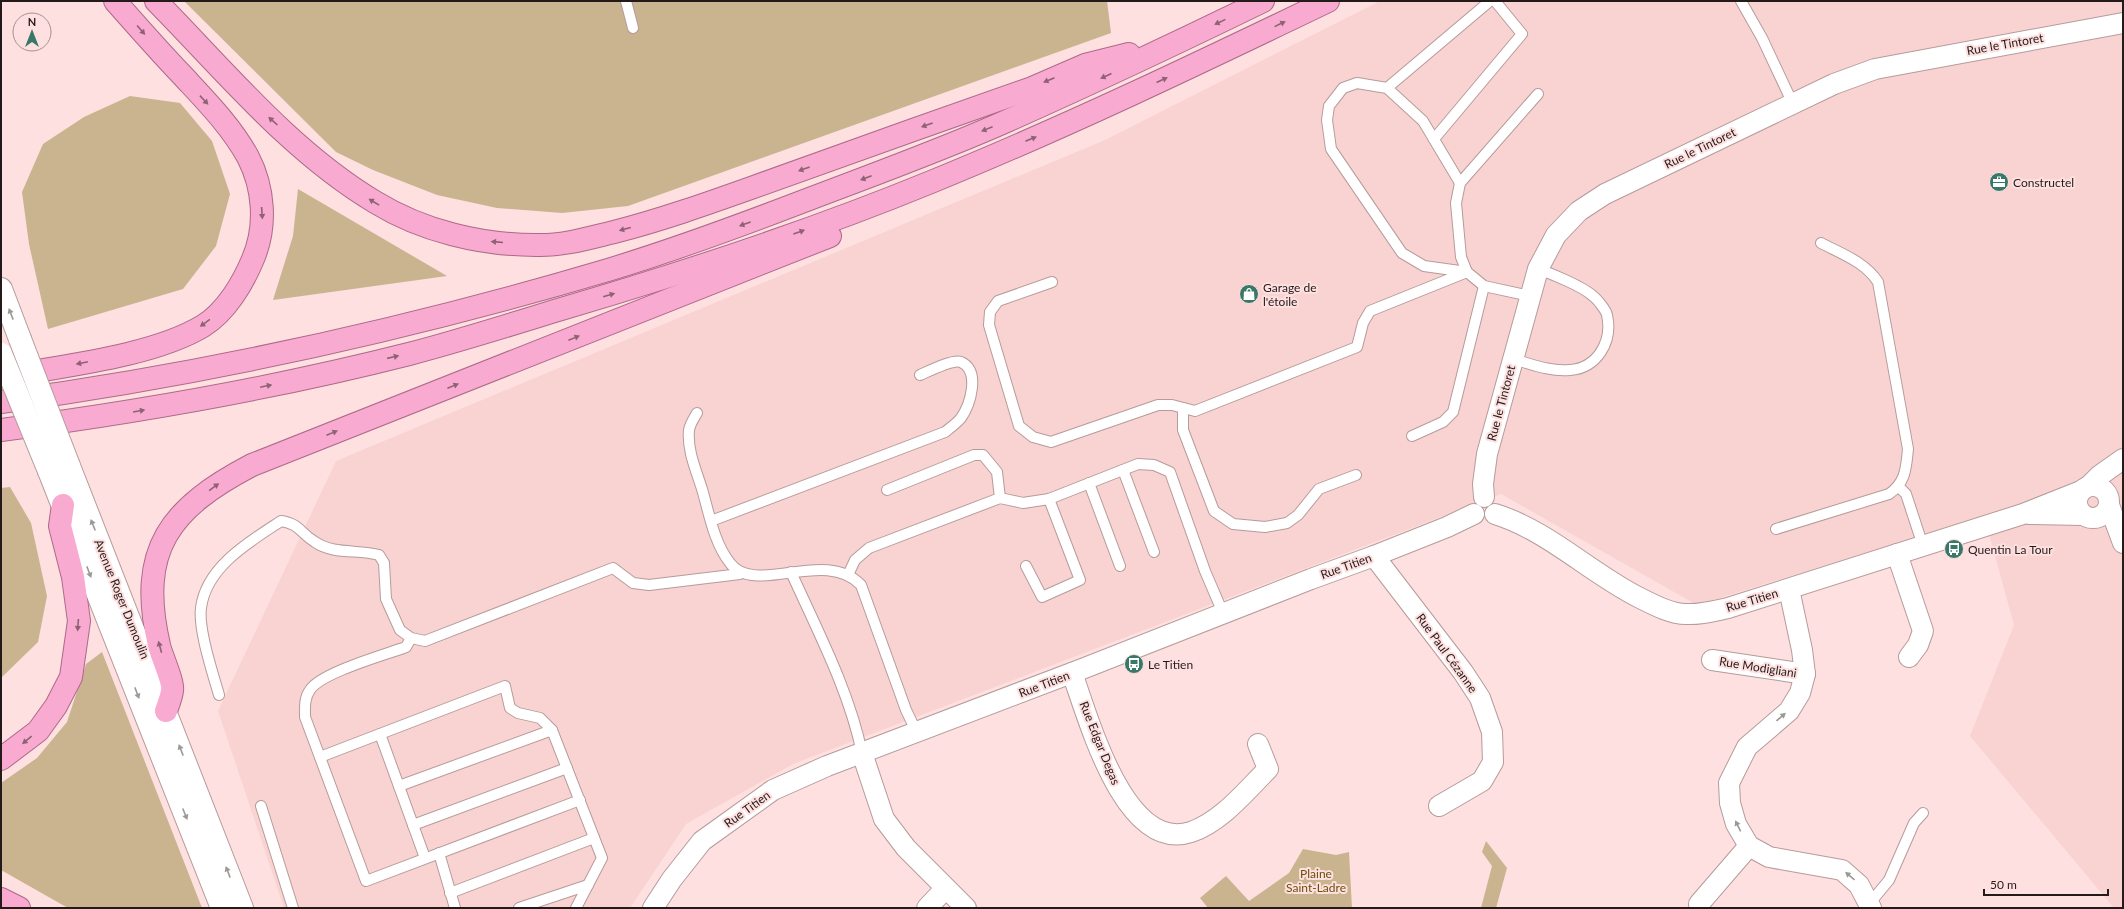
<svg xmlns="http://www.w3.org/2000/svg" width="2124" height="909" font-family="Lato,sans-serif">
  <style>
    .built { fill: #f9d3d2 }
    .green { fill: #c9b48f }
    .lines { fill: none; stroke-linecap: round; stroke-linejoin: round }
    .service-casing { stroke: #b69b9a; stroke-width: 12 }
    .minor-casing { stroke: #b69b9a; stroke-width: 22 }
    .secondary-casing { stroke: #b69b9a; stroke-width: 24 }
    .trunk-casing { stroke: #ad6989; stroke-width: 24 }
    .service { stroke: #fff; stroke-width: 10 }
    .minor { stroke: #fff; stroke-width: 20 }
    .secondary { stroke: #fff; stroke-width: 22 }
    .trunk { stroke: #f8aad0; stroke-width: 22 }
    .secondary-bridge-casing { stroke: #b69b9a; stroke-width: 24; stroke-linecap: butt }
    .secondary-bridge { stroke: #fff; stroke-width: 22 }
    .oneway { fill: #8e6274 }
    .oneway2 { fill: #9c9898 }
    .labels { text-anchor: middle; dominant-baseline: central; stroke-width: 4; stroke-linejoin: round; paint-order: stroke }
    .street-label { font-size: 12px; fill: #241a19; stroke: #fde0df }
    .poi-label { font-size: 12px; fill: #241a19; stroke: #fde0df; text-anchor: start }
    .park-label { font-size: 12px; fill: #6d4f09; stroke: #fde0df }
  </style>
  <rect width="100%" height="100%" fill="#fde0df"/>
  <path class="built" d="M1380,1h743v907h-9l-144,-172 44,-111 -30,-109 -287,89 -196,-111 -708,270 -107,60 -56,84h-346l-66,-197 118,-250 769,-321z"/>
  <g class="green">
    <path d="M184,1h923l4,32 -483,173 -66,7 -65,-5 -60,-13 -64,-25 -37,-18z"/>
    <path d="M130,96l50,7 32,38 18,53 -14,52 -33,43 -135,40 -19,-85 -7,-52 21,-48 41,-27z"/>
    <path d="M298,189l149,87 -174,24 20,-64z"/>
    <path d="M10,487l21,36 16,73 -9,46 -37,36v-190z"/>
    <path d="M102,652l100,256h-134l-67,-38v-87l36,-25 30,-36 19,-58z"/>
    <path d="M1486,841l21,27 -11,40h-15l11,-42 -10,-14z"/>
    <path d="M1303,849l33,6 13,-3 3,56h-144l-8,-10 26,-22 23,25 40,-28z"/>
  </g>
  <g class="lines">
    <g class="service-casing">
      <g id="service">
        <path d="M626,1l7,27"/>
        <path d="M1741,1l21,37 31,66"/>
        <path d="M1387,88l103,-87"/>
        <path d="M1434,139l88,-105 -27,-33"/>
        <path d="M1052,282l-54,19 -8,11 -1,13 30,101 14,11 18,5 107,-37h14l23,6 162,-64 6,-24 7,-12 97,-39 -43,-6 -22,-13 -71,-104 -4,-29 2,-14 14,-18 14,-5 30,5 36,33 37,62"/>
        <path d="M1530,296l-46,-10 -17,-14 -6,-15 -5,-54 4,-20 78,-89"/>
        <path d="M1513,359c18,5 37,13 57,11 27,-2 43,-28 37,-55 -1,-5 -10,-16 -14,-19 -11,-10 -41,-22 -55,-27"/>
        <path d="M1183,408v22l31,81 19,13 32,3 22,-4 11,-8 21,-26 37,-14"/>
        <path d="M697,413c-3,5 -7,11 -8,17 -2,20 7,40 13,59 7,24 12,54 28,74 25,34 95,-16 131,22l45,125 11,23"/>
        <path d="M1412,436l31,-14 10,-10 31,-126"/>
        <path d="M1123,470l31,82"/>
        <path d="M1089,483l31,83"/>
        <path d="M1899,487l7,7 17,52"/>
        <path d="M887,490l87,-35h9l14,17 3,26"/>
        <path d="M711,521l234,-89c5,-4 12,-9 16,-14 9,-13 20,-47 0,-56 -8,-3 -32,9 -41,13"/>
        <path d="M1776,529l113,-35c17,-12 17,-26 19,-45l-30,-167c-13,-20 -36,-28 -57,-39"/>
        <path d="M1026,566l16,31 38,-17 -31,-81"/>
        <path d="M791,572c26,58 58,118 71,181"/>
        <path d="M848,575l7,-15 14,-12 131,-50 23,5 26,-4 89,-35 16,1 16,7 35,99 18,42"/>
        <path d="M411,638l-5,9c-22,8 -86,26 -96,43 -6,8 -5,18 -5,27l61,164 214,-81"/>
        <path d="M219,695c-6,-21 -21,-66 -18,-87 5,-41 48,-66 80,-87 19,3 19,12 34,21 19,13 43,7 64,13l5,8 2,36 14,31 11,8 14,3 188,-73 20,15 16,2 91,-11"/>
        <path d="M380,734l45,124"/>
        <path d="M320,757l185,-71 5,22 8,5 22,5 12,12 50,128 -26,50"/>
        <path d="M399,786l153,-56"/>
        <path d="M261,806l32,102"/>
        <path d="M413,825l154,-57"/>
        <path d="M439,853l16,55"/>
        <path d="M450,893l144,-55"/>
        <path d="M1870,903l19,-23 25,-57 9,-10"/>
        <path d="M519,908l69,-23"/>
      </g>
    </g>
    <g class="minor-casing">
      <g id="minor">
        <circle cx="2093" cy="502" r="16"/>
        <path d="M2089,486l10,-10 24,-17"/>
        <path d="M1484,497l-1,-13 4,-30 51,-185 18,-34 23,-24 26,-17 229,-110 41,-15 248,-46"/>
        <path d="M2109,505l14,38"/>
        <path d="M1495,514c54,17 95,59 145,84 14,7 31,16 46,16 15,1 28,-3 42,-6l295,-94 58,-23"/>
        <path d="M2029,514l54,1"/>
        <path d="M1897,554l26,77 -5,14 -9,12"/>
        <path d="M1374,556l89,116 17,26 12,34 1,30 -11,19 -43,25"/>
        <path d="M1789,589l13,61 3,24 -5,19 -11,18 -42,36 -18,36 1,20 6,21 13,22 20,11 73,13 17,15 12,23"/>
        <path d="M1712,660l93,14"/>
        <path d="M1072,673c16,43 52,181 119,159 30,-10 55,-41 77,-63l-10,-25"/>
        <path d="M862,753l22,66 22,29 60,60"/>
        <path d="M1699,904l50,-58"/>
        <path d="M653,908l19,-29 30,-38 71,-51 54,-24 255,-97 229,-90 63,-23 73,-29 27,-13"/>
        <path d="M927,908l18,-19"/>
      </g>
    </g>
    <g class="secondary-casing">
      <g id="secondary">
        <path d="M1,289l19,50"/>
        <path d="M69,466l173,442"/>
        <path d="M49,471l173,437"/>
      </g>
    </g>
    <g class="trunk-casing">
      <g id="trunk">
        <path d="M156,1c69,70 134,150 219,201 47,29 106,43 161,43 26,1 53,-7 78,-13 47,-12 92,-28 137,-44 94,-34 187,-67 281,-100l53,-23 44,-11"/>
        <path d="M14,375c56,-10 141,-20 189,-49 23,-14 40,-43 50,-67 14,-33 11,-71 -5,-102 -17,-31 -42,-56 -66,-82 -23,-24 -45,-49 -67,-74"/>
        <path d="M1,402c206,-28 408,-73 607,-132 66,-20 131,-44 196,-69 68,-26 138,-51 205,-81 85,-38 170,-78 254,-119"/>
        <path d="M1,430c138,-18 274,-42 408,-76 50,-13 100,-29 149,-44 126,-37 251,-78 373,-128 135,-55 266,-118 397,-181"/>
        <path d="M166,711c2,-6 5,-13 6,-20 2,-9 -11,-36 -13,-46 -22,-96 11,-137 93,-180l578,-229"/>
        <path d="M1,759l37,-28 18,-25 15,-29 8,-56 -6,-44 -13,-51 3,-21"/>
        <path d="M1,899l18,9"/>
      </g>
    </g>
    <use href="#service" class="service"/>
    <use href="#minor" class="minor"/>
    <use href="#secondary" class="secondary"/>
    <use href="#trunk" class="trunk"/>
    <g class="secondary-bridge-casing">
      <g id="secondary-bridge">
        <path d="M20,339l49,127"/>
        <path d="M1,354l48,117"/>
      </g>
    </g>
    <use href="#secondary-bridge" class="secondary-bridge"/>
  </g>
  <defs><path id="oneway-solid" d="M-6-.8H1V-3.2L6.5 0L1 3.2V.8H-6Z"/></defs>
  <g class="oneway">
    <use href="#oneway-solid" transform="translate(1220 22) rotate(154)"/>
    <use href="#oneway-solid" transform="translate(1280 24) rotate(-26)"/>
    <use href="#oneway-solid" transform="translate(141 30) rotate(49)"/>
    <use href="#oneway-solid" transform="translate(1106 76) rotate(156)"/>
    <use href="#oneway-solid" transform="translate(1049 80) rotate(157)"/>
    <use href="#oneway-solid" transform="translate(1162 80) rotate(-25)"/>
    <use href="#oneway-solid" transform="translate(204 100) rotate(47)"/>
    <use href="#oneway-solid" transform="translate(273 121) rotate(-138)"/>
    <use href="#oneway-solid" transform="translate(927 125) rotate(160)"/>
    <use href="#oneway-solid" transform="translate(987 129) rotate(158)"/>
    <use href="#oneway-solid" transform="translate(1031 139) rotate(-23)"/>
    <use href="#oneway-solid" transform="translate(804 169) rotate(160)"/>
    <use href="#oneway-solid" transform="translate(866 178) rotate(159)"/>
    <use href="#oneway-solid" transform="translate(374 202) rotate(-149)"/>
    <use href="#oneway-solid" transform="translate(262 213) rotate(86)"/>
    <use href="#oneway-solid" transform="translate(745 224) rotate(160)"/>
    <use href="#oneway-solid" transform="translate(625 229) rotate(165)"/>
    <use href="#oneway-solid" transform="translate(799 232) rotate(-20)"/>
    <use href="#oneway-solid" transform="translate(497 242) rotate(-175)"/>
    <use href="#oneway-solid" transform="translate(609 295) rotate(-16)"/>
    <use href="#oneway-solid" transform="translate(205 323) rotate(144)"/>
    <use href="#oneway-solid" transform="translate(574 338) rotate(-22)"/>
    <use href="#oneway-solid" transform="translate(393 357) rotate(-13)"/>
    <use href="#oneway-solid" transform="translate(82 363) rotate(168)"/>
    <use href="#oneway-solid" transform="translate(266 386) rotate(-12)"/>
    <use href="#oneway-solid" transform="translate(453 386) rotate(-22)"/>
    <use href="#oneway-solid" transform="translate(139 411) rotate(-10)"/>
    <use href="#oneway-solid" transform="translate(332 433) rotate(-22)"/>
    <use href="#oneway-solid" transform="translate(214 487) rotate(-36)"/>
    <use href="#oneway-solid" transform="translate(78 625) rotate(94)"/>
    <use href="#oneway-solid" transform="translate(160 647) rotate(-105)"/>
    <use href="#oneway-solid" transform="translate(27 740) rotate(140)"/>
  </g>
  <g class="oneway2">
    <use href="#oneway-solid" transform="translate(11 314) rotate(-111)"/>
    <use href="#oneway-solid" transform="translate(93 525) rotate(-112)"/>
    <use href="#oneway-solid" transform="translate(89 572) rotate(69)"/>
    <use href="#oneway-solid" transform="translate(137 693) rotate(69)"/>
    <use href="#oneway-solid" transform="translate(1781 717) rotate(-41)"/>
    <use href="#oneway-solid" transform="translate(181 750) rotate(-111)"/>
    <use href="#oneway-solid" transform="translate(185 814) rotate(68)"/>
    <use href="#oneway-solid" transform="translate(1738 826) rotate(-116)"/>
    <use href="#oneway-solid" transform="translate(228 872) rotate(-111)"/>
    <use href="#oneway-solid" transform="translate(1850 876) rotate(-139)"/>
  </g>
  <defs>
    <g id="office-disc" transform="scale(1)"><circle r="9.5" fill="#377868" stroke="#fde0df"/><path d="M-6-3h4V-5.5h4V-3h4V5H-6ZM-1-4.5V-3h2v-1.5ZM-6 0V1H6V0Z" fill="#fff"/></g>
    <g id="shop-disc" transform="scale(1)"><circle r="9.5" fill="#377868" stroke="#fde0df"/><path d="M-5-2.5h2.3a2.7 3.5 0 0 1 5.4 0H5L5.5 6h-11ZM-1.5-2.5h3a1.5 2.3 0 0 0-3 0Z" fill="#fff"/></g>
    <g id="bus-disc" transform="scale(1)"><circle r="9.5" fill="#377868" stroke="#fde0df"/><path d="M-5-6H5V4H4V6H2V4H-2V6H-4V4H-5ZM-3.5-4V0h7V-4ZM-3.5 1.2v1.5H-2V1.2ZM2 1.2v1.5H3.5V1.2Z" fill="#fff"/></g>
  </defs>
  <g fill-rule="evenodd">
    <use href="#office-disc" x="1999" y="182"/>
    <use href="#shop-disc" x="1249" y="294"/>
    <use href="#bus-disc" x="1954" y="549"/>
    <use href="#bus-disc" x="1134" y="664"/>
  </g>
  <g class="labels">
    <g class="street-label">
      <text transform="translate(2005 44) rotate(-10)">Rue le Tintoret</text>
      <text transform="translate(1700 148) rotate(-26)">Rue le Tintoret</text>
      <text transform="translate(1501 403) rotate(-75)">Rue le Tintoret</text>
      <text transform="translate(1346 566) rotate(-20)">Rue Titien</text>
      <text transform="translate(122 599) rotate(68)">Avenue Roger Dumoulin</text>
      <text transform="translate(1752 600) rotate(-17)">Rue Titien</text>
      <text transform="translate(1447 653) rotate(54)">Rue Paul Cézanne</text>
      <text transform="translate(1758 667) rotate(9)">Rue Modigliani</text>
      <text transform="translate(1044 684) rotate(-21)">Rue Titien</text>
      <text transform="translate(1100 743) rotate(68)">Rue Edgar Degas</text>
      <text transform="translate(747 809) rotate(-36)">Rue Titien</text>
    </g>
    <g class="poi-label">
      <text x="2013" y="182">Constructel</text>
      <text x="1263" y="287">Garage de<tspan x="1263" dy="14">l'étoile</tspan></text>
      <text x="1968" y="549">Quentin La Tour</text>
      <text x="1148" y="664">Le Titien</text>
    </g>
    <g class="park-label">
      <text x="1316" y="873">Plaine<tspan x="1316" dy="14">Saint-Ladre</tspan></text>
    </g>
  </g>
  <rect width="2124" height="909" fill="none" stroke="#241a19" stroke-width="4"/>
  <g transform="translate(32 32)"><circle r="19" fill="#fde0df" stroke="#a69190"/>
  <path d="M0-3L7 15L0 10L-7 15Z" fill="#377868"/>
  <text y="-6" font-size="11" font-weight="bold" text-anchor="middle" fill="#241a19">N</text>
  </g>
  <path d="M1984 889v6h124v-6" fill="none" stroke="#241a19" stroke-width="2"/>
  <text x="1990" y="889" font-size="12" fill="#241a19" stroke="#fde0df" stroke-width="3" paint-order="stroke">50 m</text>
</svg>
